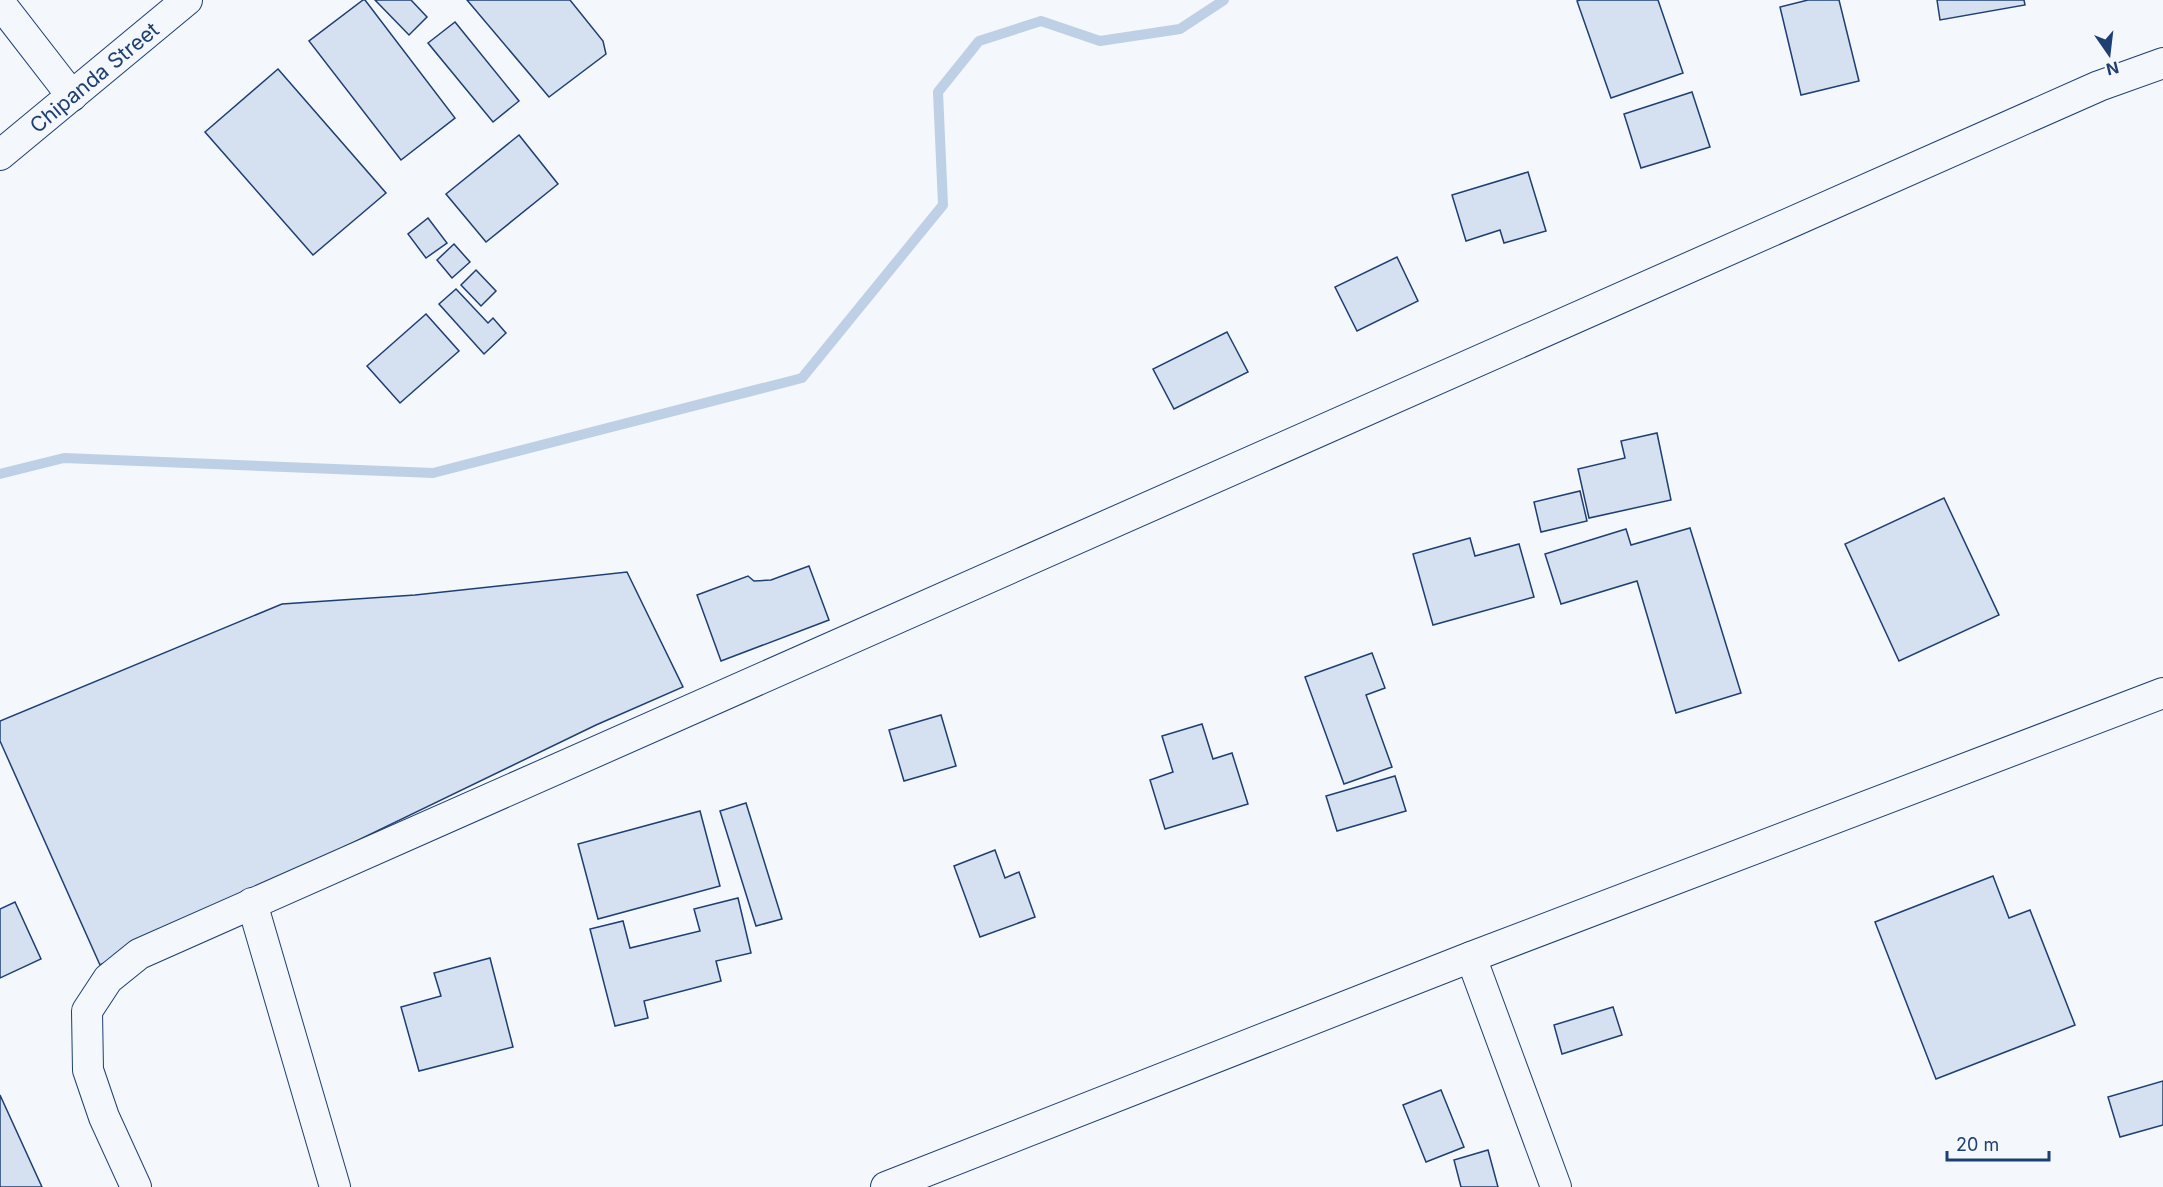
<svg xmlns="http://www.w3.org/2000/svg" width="2163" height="1187" font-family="Inter,sans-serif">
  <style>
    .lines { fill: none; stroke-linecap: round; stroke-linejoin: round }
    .stream { stroke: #bed0e5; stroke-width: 10 }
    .building { fill: #d5e0f0; stroke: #1d3f73; stroke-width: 1.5 }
    .street-casing { stroke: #1d3f73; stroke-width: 32 }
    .street { stroke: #f4f7fb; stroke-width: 30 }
    .labels { text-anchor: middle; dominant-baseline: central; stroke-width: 4.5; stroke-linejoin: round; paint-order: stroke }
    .street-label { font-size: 21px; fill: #1d3f73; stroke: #f4f7fb }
  </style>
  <rect width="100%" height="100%" fill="#f4f7fb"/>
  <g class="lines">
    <path class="stream" d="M0,474l64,-16 369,15 369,-95 141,-173 -5,-113 41,-51 62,-20 59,20 80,-12 44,-29"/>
  </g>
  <g class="building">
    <path d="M363,0h2l90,118 -54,42 -92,-119z"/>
    <path d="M375,0h36l16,17 -18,18z"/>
    <path d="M467,0h103l33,41 3,13 -57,43z"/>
    <path d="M1580,0h78l25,73 -72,25 -34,-97z"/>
    <path d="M1808,0h31l20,81 -58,14 -21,-88z"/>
    <path d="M1937,0h87l1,5 -85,15z"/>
    <path d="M455,22l64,79 -26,21 -65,-79z"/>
    <path d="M278,69l108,124 -73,62 -108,-123z"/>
    <path d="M1692,92l18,55 -69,21 -17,-54z"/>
    <path d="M519,135l39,49 -72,58 -40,-48z"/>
    <path d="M1528,172l18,59 -42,12 -4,-13 -34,11 -14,-46z"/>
    <path d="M428,218l19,25 -21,15 -18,-24z"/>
    <path d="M454,244l16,18 -18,16 -15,-18z"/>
    <path d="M1397,257l21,44 -61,30 -22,-44z"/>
    <path d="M476,270l20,21 -15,15 -20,-21z"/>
    <path d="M456,289l32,34 5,-5 13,15 -22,21 -45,-50z"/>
    <path d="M426,314l33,37 -59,52 -33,-37z"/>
    <path d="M1227,332l21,40 -74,37 -21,-40z"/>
    <path d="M1657,433l14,67 -82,18 -11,-49 47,-11 -4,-17z"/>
    <path d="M1580,491l7,30 -46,11 -7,-30z"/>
    <path d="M1944,498l55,117 -100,46 -54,-117z"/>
    <path d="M1690,528l51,165 -65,20 -39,-132 -76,23 -16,-50 81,-25 5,16z"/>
    <path d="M1470,538l5,18 44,-12 15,53 -101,28 -20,-71z"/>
    <path d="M809,566l20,54 -108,41 -24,-66 51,-19 6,5 17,-1z"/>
    <path d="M627,572l56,115 -87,38 -496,240 -100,-224v-20l282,-117 133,-9z"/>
    <path d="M1372,653l13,35 -19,7 26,72 -48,17 -39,-107z"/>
    <path d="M941,715l15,51 -52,15 -15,-51z"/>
    <path d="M1202,724l11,35 19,-6 16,51 -83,25 -15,-49 23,-8 -11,-36z"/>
    <path d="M1395,776l11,35 -69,20 -11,-35z"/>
    <path d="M746,803l36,116 -26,7 -36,-115z"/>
    <path d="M700,811l20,75 -122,33 -20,-75z"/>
    <path d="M995,850l10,28 14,-6 16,45 -55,20 -26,-71z"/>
    <path d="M1993,876l16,42 21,-8 45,115 -139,54 -61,-157z"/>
    <path d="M738,898l13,55 -35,8 5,20 -77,20 4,17 -33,8 -25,-97 33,-8 7,27 70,-17 -6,-22z"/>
    <path d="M15,902l26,57 -41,19v-69z"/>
    <path d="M490,958l23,89 -94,24 -18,-64 40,-11 -7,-23z"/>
    <path d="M1613,1007l9,28 -60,19 -8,-29z"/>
    <path d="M2163,1081v44l-43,12 -12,-40z"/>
    <path d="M1441,1090l23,57 -38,15 -23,-57z"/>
    <path d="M0,1095l42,92h-42z"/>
    <path d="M1488,1150l10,37h-37l-7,-27z"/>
  </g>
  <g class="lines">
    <g class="street-casing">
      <g id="street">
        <path d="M0,3l72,93"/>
        <path id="s1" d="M0,155l187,-155"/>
        <path d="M252,903l83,284"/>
        <path d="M1471,957l85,230"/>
        <path d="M136,1187l-32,-70 -16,-47 -1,-59 21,-32 31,-25 1960,-868 64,-23"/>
        <path d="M886,1187l585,-230 692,-264"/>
      </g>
    </g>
    <use href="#street" class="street"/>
  </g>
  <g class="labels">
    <g class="street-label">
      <text stroke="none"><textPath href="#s1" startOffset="122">Chipanda Street</textPath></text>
    </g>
  </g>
  <g transform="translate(2109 54) rotate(166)" stroke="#f4f7fb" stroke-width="4.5" paint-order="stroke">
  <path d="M0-4.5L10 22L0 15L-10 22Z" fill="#1d3f73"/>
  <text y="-9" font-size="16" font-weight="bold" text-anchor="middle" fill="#1d3f73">N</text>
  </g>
  <path d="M1947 1151v9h102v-9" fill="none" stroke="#1d3f73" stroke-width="3"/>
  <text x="1956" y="1151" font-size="18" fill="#1d3f73" stroke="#f4f7fb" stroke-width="4.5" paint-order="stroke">20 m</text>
</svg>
